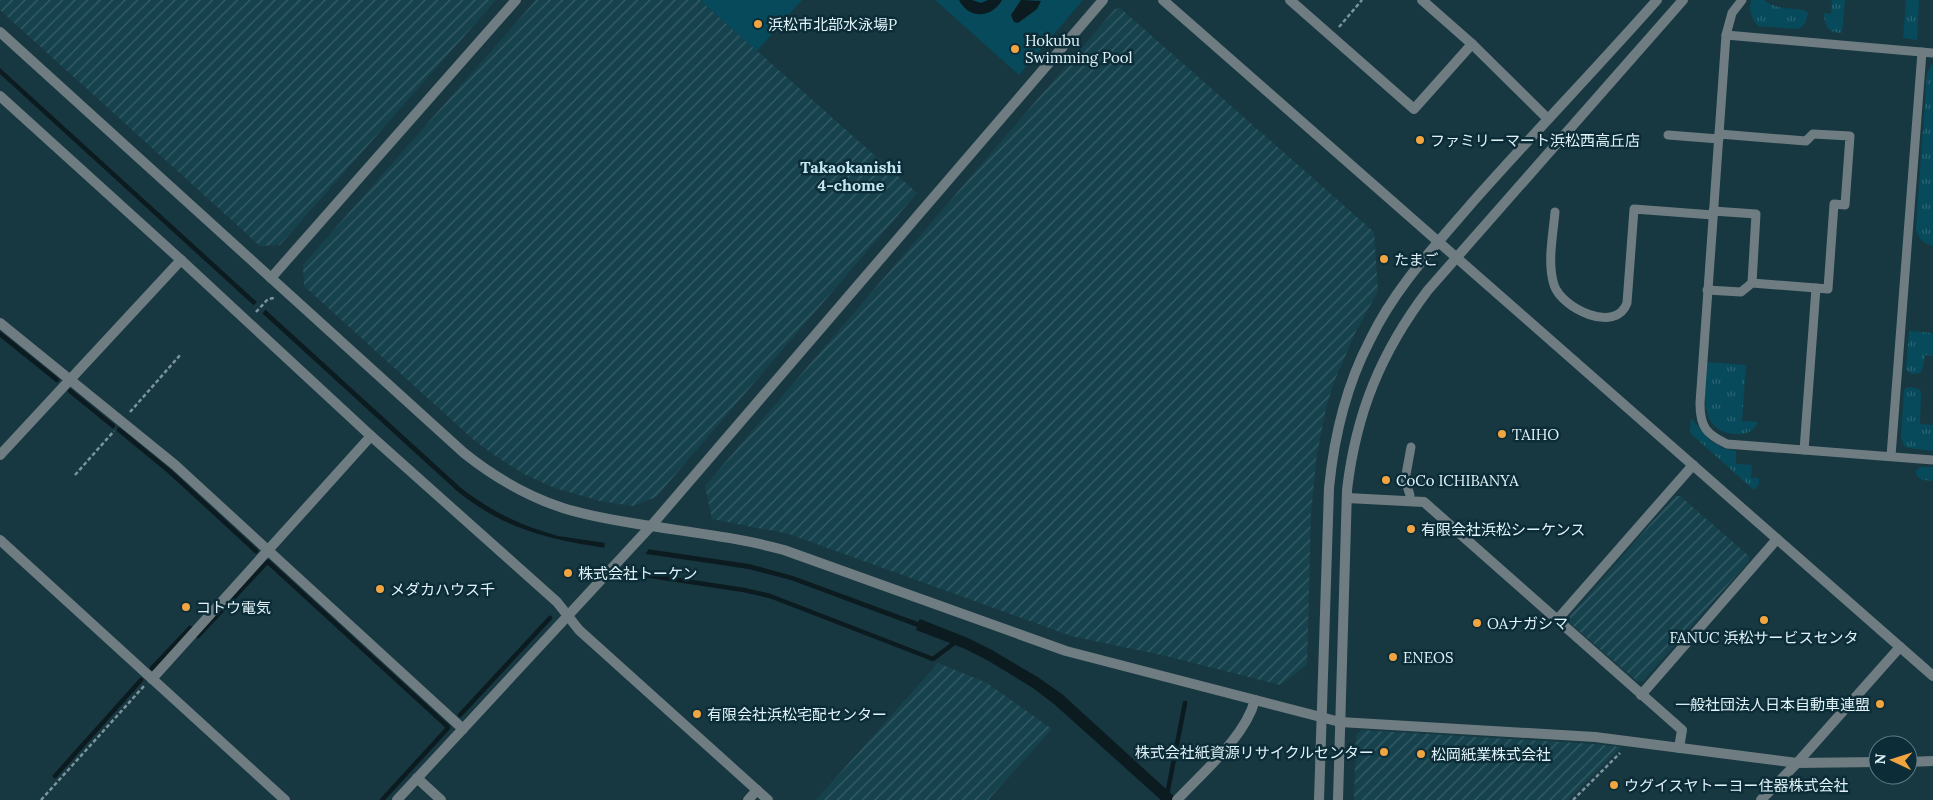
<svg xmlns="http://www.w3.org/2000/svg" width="1933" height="800" font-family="Lora,'Noto Sans JP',serif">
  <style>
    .industrial { fill: url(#industrial-furrows) }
    .grass { fill: url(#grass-tufts) }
    .pitch { fill: #074a5b }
    .water { fill: #0c1b1f }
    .pier { fill: #173841 }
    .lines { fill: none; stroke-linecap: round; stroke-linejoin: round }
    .stream { stroke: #0c1b1f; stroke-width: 4.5 }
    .path { stroke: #7b949c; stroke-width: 2.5; stroke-dasharray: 4 2.5; stroke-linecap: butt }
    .service { stroke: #6f7d82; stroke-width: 9 }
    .minor { stroke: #6f7d82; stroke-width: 10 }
    .tertiary { stroke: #6f7d82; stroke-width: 10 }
    .poi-dot { fill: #f1a540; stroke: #0c2d37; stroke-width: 2 }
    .labels { text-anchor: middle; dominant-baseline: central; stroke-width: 5; stroke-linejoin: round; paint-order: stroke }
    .poi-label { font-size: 15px; fill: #e1f3f9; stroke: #0c2d37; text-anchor: start }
    .neighbourhood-label { font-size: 16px; font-weight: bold; fill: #c3e7f3; stroke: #0c2d37 }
  </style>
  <defs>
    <pattern id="industrial-furrows" width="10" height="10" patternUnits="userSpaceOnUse" patternTransform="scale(1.25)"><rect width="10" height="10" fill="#16424e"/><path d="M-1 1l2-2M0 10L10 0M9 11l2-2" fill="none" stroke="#385e68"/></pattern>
    <pattern id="grass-tufts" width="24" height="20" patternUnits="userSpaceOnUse" patternTransform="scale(1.25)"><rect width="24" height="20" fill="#074a5b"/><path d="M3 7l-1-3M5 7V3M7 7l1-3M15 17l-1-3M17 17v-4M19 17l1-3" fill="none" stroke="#2b6573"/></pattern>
  </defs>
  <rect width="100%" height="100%" fill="#173841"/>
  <g class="industrial">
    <path d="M0,0h496l-216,245 -20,1 -260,-236z"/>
    <path d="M536,0h164l217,193 -261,304 -23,9 -33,-5 -45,-13 -29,-13 -26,-16 -25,-18 -171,-155 -1,-21z"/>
    <path d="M1120,8l254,224 4,59 -23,42 -21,49 -8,26 -10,52 -5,54 -4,151 -27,20 -114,-29 -95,-20 -282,-102 -77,-15 -7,-33 410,-477z"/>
    <path d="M1675,496h5l69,60v5l-106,120h-6l-67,-58v-7z"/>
    <path d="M938,663l49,20 65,46 -64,71h-172z"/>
    <path d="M1361,730l233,14 27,3 -53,53h-214l2,-65z"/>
  </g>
  <g class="grass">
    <path d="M1751,0h13c9,9 28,8 40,10l4,3c-2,8 -2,12 -10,16l-40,-3c-7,-8 -9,-15 -7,-26z"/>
    <path d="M1832,0h13l-3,33c-14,-1 -17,-5 -18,-20l7,1z"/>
    <path d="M1906,0h13l-2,40 -14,-2z"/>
    <path d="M1933,64v182c-10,-3 -15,-7 -17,-18l11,-154 3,-7z"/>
    <path d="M1909,331l24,2v23l-8,-1 -2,13 -3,5 -8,1 -6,-4z"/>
    <path d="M1707,362l39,3 -4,56 16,1c-5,10 -11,12 -22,12 -40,-3 -30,-44 -29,-72z"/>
    <path d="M1911,387l9,3 1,3 -1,31 13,1v26l-24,-3 -4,-1 -4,-9 3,-48 2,-2z"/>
    <path d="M1691,418l20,23 12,7 13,3v13l16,1 -1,13h8v6l-5,6 -64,-57z"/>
    <path d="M1920,467h13v14c-8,-1 -17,0 -17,-10z"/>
  </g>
  <g class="pitch">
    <path d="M700,0h102l-45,51z"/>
    <path d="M935,0h148l-64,75z"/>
  </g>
  <g class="water">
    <path d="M959,0h13l9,3 7,-3h14c-10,18 -33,20 -43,0z"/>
    <path d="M1021,0l20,1 -4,8 -19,14 -4,-1 -3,-7z"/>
    <path d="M0,68l460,419c30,24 61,39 98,49l191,28 44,12 125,46 2,-3 48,19 24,12 47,28 23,16 116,106h-17l-107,-96 -21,-16 -46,-28 -24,-12 -47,-18 1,-3 -126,-47 -43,-11c-39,-6 -78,-12 -117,-17 -69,-11 -118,-16 -174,-61l-457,-417z"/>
  </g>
  <g class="pier">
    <path d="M259,300l8,8 -6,7 -9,-8z"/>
    <path d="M605,541l45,6 -6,9 -40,-6z"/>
  </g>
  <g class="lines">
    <g class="stream">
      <path d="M0,334l57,46"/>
      <path d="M70,391l43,35"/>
      <path d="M119,430l50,41 87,80"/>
      <path d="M268,562l180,165"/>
      <path d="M638,574l106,16 26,6 163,63 24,-18"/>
      <path d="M198,636l69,-74"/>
      <path d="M152,668l38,-40"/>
      <path d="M460,715l90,-97"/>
      <path d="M55,776l86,-96"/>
      <path d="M1167,795l18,-92"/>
      <path d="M382,800l66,-72"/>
    </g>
    <g class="path">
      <path d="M1339,27l23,-27"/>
      <path d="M256,312l12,-13 6,-1"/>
      <path d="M130,412l51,-58"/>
      <path d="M75,475l39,-44"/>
      <path d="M41,800l103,-114"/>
      <path d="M1573,800l47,-47"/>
    </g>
    <g class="service">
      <path d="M1726,35l6,-22 10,-13"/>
      <path d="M1933,53l-207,-18 -26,368c0,24 6,31 27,41l206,16"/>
      <path d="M1719,134l87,7 7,-7 37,2 -5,69 -11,-1 -6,85 -12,-1 -12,162"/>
      <path d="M1668,135l51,4"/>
      <path d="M1713,211l43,3 -4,69"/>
      <path d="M1555,212c-2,24 -8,50 -1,73 8,24 62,49 73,18l7,-94 79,6"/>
      <path d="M1707,290l34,2 11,-9 64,5"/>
      <path d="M1891,456l31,-404"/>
      <path d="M1410,495l-5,-15 6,-33"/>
    </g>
    <g class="minor">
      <path d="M1290,0l124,109 58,-65"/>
      <path d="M1422,0l50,44 76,75"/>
      <path d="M0,323l175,142 288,264"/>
      <path d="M0,455l181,-195"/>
      <path d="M1347,498l77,4 258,228 -3,18"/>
      <path d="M0,540l285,260"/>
      <path d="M1557,620l136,-155"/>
      <path d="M152,679l219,-243"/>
      <path d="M1641,695l136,-156"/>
      <path d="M1340,722l255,15 202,26 81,-1"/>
      <path d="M1908,762l25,-1"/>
      <path d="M417,778l24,22"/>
      <path d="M748,800l9,-10"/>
      <path d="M1177,800c26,-28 68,-63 78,-100"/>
    </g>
    <g class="tertiary">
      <path d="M1163,0l770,676"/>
      <path d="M0,32l464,421c30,24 63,43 99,55 25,8 50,12 75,16 49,8 99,13 146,26l282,101 274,71"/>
      <path d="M0,96l181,164 190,176 186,166 22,28 189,170"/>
      <path d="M271,278l245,-278"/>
      <path d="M397,800l254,-274 452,-526"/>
      <path d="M1319,800l10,-312c5,-51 17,-102 41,-148 25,-52 64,-93 101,-136 61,-69 125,-135 186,-204"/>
      <path d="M1338,800l9,-310c9,-77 34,-138 81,-200l255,-290"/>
      <path d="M1761,800l36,-37 103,-116"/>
    </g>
  </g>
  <g class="poi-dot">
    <circle cx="758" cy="24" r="5"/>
    <circle cx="1015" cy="49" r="5"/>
    <circle cx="1420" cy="140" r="5"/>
    <circle cx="1384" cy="259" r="5"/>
    <circle cx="1502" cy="434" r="5"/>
    <circle cx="1386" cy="480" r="5"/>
    <circle cx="1411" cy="529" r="5"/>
    <circle cx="568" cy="573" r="5"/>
    <circle cx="380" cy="589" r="5"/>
    <circle cx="186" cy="607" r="5"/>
    <circle cx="1764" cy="620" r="5"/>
    <circle cx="1477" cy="623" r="5"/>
    <circle cx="1393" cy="657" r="5"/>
    <circle cx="1880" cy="704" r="5"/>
    <circle cx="697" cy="714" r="5"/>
    <circle cx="1384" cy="752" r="5"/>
    <circle cx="1421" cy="754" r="5"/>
    <circle cx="1614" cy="785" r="5"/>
  </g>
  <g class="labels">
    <g class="poi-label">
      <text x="768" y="24">浜松市北部水泳場P</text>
      <text x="1025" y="40">Hokubu<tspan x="1025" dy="17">Swimming Pool</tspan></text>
      <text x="1430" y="140">ファミリーマート浜松西高丘店</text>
      <text x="1394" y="259">たまご</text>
      <text x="1512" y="434">TAIHO</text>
      <text x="1396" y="480">CoCo ICHIBANYA</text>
      <text x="1421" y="529">有限会社浜松シーケンス</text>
      <text x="578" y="573">株式会社トーケン</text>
      <text x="390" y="589">メダカハウス千</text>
      <text x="196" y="607">コトウ電気</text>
      <text x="1487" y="623">OAナガシマ</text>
      <text x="1764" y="637" text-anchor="middle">FANUC 浜松サービスセンタ</text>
      <text x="1403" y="657">ENEOS</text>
      <text x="1870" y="704" text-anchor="end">一般社団法人日本自動車連盟</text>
      <text x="707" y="714">有限会社浜松宅配センター</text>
      <text x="1374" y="752" text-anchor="end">株式会社紙資源リサイクルセンター</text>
      <text x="1431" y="754">松岡紙業株式会社</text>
      <text x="1624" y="785">ウグイスヤトーヨー住器株式会社</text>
    </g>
    <g class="neighbourhood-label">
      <text x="851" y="167">Takaokanishi<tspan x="851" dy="18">4-chome</tspan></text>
    </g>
  </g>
  <g transform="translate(1893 760) rotate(274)"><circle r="24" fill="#0c2d37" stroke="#617c85"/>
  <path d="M0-4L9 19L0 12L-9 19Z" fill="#f1a540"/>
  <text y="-8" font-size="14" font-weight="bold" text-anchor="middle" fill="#e1f3f9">N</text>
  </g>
</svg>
